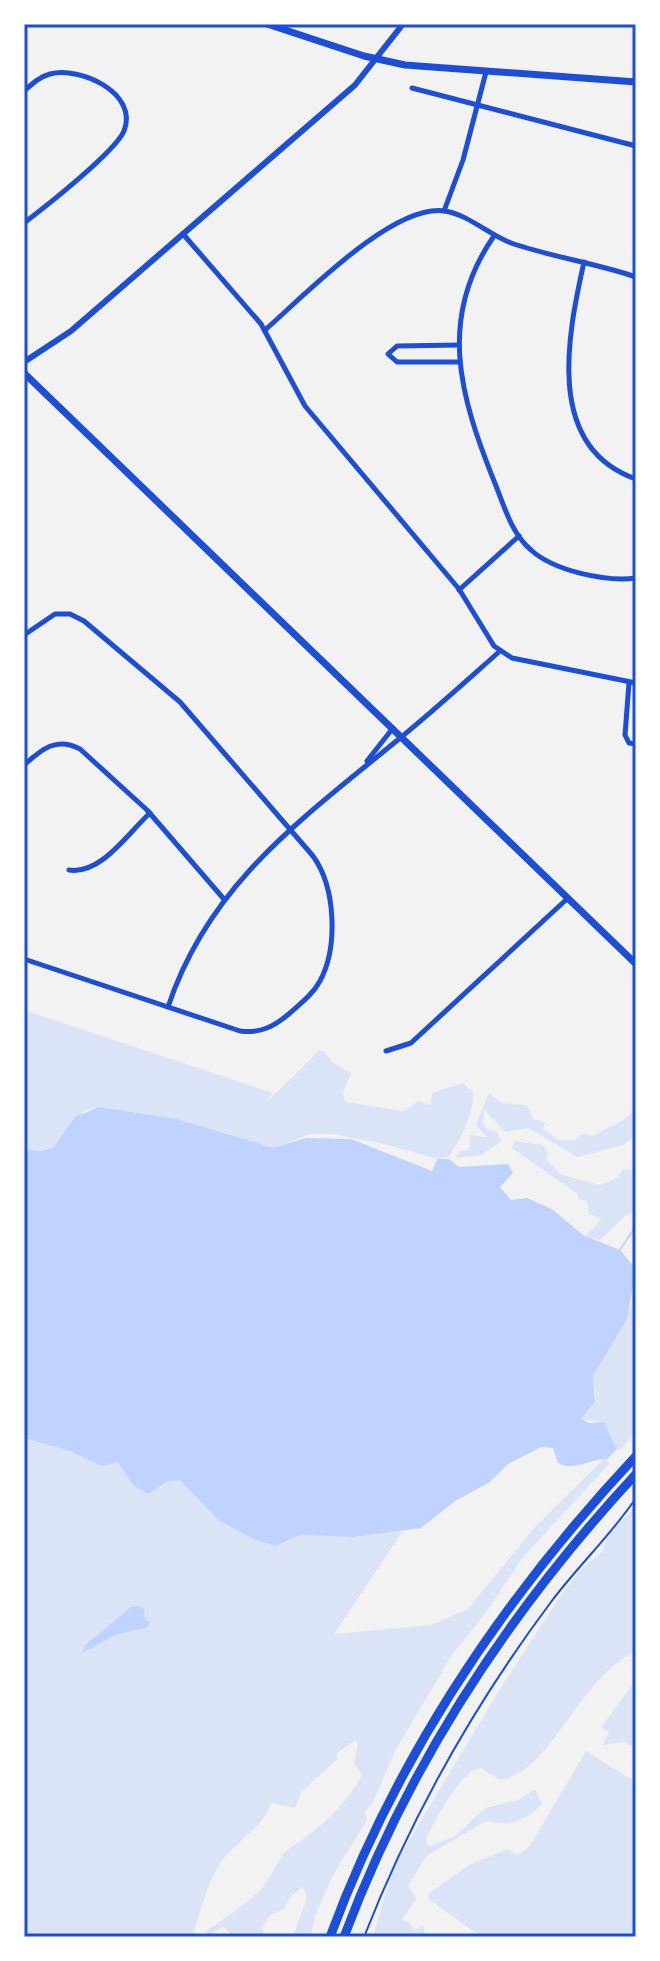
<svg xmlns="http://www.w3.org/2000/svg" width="660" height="1961" font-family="'Exo 2',sans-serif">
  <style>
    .green { fill: #dbe4f7 }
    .water { fill: #bfd3fe }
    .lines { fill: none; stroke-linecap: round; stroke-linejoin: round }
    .stream { stroke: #bfd3fe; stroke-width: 2 }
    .path { stroke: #1d4ed8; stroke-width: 2 }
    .minor { stroke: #1d4ed8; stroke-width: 5 }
    .tertiary { stroke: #1d4ed8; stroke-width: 6 }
    .secondary { stroke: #1d4ed8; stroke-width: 7 }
    .motorway { stroke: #1d4ed8; stroke-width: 9 }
    .neatline { fill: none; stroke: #1d4ed8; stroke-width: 3 }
  </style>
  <rect width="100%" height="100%" fill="#f2f2f2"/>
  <g class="green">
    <path d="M24,1010l249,83 -7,8c5,-2 47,-44 53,-51l5,1 9,12 18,10 -8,20 2,9 59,9 14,-10 13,4 1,-12 30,-10 10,7c6,14 -13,56 -24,67l-11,2 -53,-15 -52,-10h-22l-37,15 -96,-30 -78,-12 -15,4 -31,37 -14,3 -15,-3z"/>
    <path d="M489,1093l12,10 26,2 6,14 12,3 -2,7 16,11h16l6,-6 13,2c14,-11 33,-13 42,-29v28l-13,10 -45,12 -50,-29 -23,4 -21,-23 -1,15 7,7h6l6,10 -21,14 -25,3 4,-7 9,-1 1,-15 17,2 -11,-12z"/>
    <path d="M514,1141l29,4 5,8 -2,6 16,16 38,10 17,-7 6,-9 9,1 4,-7v48l-10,4 -26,25 -15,-4 17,-17 -13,-5 -2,-13 -9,-2v-5l-66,-46z"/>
    <path d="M636,1284v145l-15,21 -4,-1 -13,-27 -23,-3 11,-12 4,-10 -3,-21 34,-57z"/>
    <path d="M24,1438l46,13 31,15 17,-4 42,26 12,-9 8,1 39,41 39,20 24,3 18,-9 53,2 27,-6 22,1 -68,102 97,-9 37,-16 67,-82 69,-68 6,4 -87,94 -35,53 -36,45 -57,96 -22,51 -8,10 2,8 -35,57 -17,39 -4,21h-18l14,-39 -4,-11 -11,8 -9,15 -12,4 -8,13 1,10h-31l-9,-10 -14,7 -5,-3c14,-7 49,-34 58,-44 6,-8 19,-33 23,-36 30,-20 58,-42 76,-76l-8,-11 4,-19 -3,-5 -19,14 2,5 -36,32 -7,17 -24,-5c-5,22 -40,42 -52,62 -13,21 -19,49 -27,72h-168z"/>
    <path d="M636,1507v144c-56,25 -85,122 -136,129l-19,-12c-21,3 -47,53 -55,72l3,6 25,-9 31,-29 33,-8 17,-11 7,15c-16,17 -33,23 -56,17l-60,35 -18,30 9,12 -15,22 6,1 6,9 9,-4 2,8 -52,3 20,-70 110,-183 56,-86 23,-30 20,-16 7,-20z"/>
    <path d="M636,1680v69l-12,-7 -21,3 6,-13 -8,-5z"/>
    <path d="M586,1751l50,31v155h-154l-50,-35 -4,-6 3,-4 38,-27 39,-16 9,6 12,-8z"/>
  </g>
  <g class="water">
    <path d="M99,1107l78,12 96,29 33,-10 45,1 81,32 5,-12h12l10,8 49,-3 5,9 -13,14 11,13 16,-2 25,11 31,26 37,15 16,19 -9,50 -34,57 2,26 -14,17 8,4 15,-1 13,27 -10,10c-18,0 -33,13 -49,4l-5,-15 -12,-1 -33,17 -18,18 -35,19 -34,27 -68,9 -53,-2 -24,11 -18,-5 -39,-20 -39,-41 -11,1 -21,13 -15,-9 -15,-23 -17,4 -31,-15 -46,-13v-290l15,3 14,-3 22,-31z"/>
    <path d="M138,1606l6,3 1,10 5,3 -3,6 -30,6 -35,19 3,-8 46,-38z"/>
  </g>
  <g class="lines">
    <path class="stream" d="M620,1250l16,-24"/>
    <path class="path" d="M364,1937c47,-120 110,-232 187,-335 27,-36 60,-67 85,-104"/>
    <g class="minor">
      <path d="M412,88l224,58"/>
      <path d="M24,91c8,-7 15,-14 26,-17 30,-8 89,19 74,57 -9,21 -79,76 -100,92"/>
      <path d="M444,211l19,-51 23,-88"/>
      <path d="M183,234l78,90 44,82 154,183 35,57 18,12 124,25"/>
      <path d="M494,236c-57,82 -34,160 0,245 10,24 17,52 37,69 23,21 75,32 105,28"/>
      <path d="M584,262c-16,72 -40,185 52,217"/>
      <path d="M265,330c39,-34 128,-127 180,-119 24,4 44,24 66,32 41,14 84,20 125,34"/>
      <path d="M459,345l-62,1 -9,8 9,8h62"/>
      <path d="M459,590l60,-54"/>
      <path d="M24,635l31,-21h15l14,7 96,81 133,154c23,32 25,91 7,125 -7,13 -19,22 -30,32 -15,13 -30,21 -50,18l-216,-72"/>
      <path d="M629,683l-4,52 4,8 7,1"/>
      <path d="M367,761l26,-33"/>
      <path d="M24,765c17,-15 32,-29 56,-16l67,61 76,88"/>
      <path d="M69,870c32,5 59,-37 81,-57"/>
      <path d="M168,1007c40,-121 131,-186 226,-264 36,-29 71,-61 106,-92"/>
      <path d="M386,1051l25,-8 157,-145"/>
    </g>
    <path class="tertiary" d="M24,362l47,-31 284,-246 48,-61"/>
    <g class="secondary">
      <path d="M267,24l97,32 41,9 231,17"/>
      <path d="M24,373l612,591"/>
    </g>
    <g class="motorway">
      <path d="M330,1937c67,-182 174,-340 306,-481"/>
      <path d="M344,1937c65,-174 166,-327 292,-463"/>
    </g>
  </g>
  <rect width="660" height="1961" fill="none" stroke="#ffffff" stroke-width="52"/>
  <rect x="26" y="26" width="608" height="1909" class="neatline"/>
</svg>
